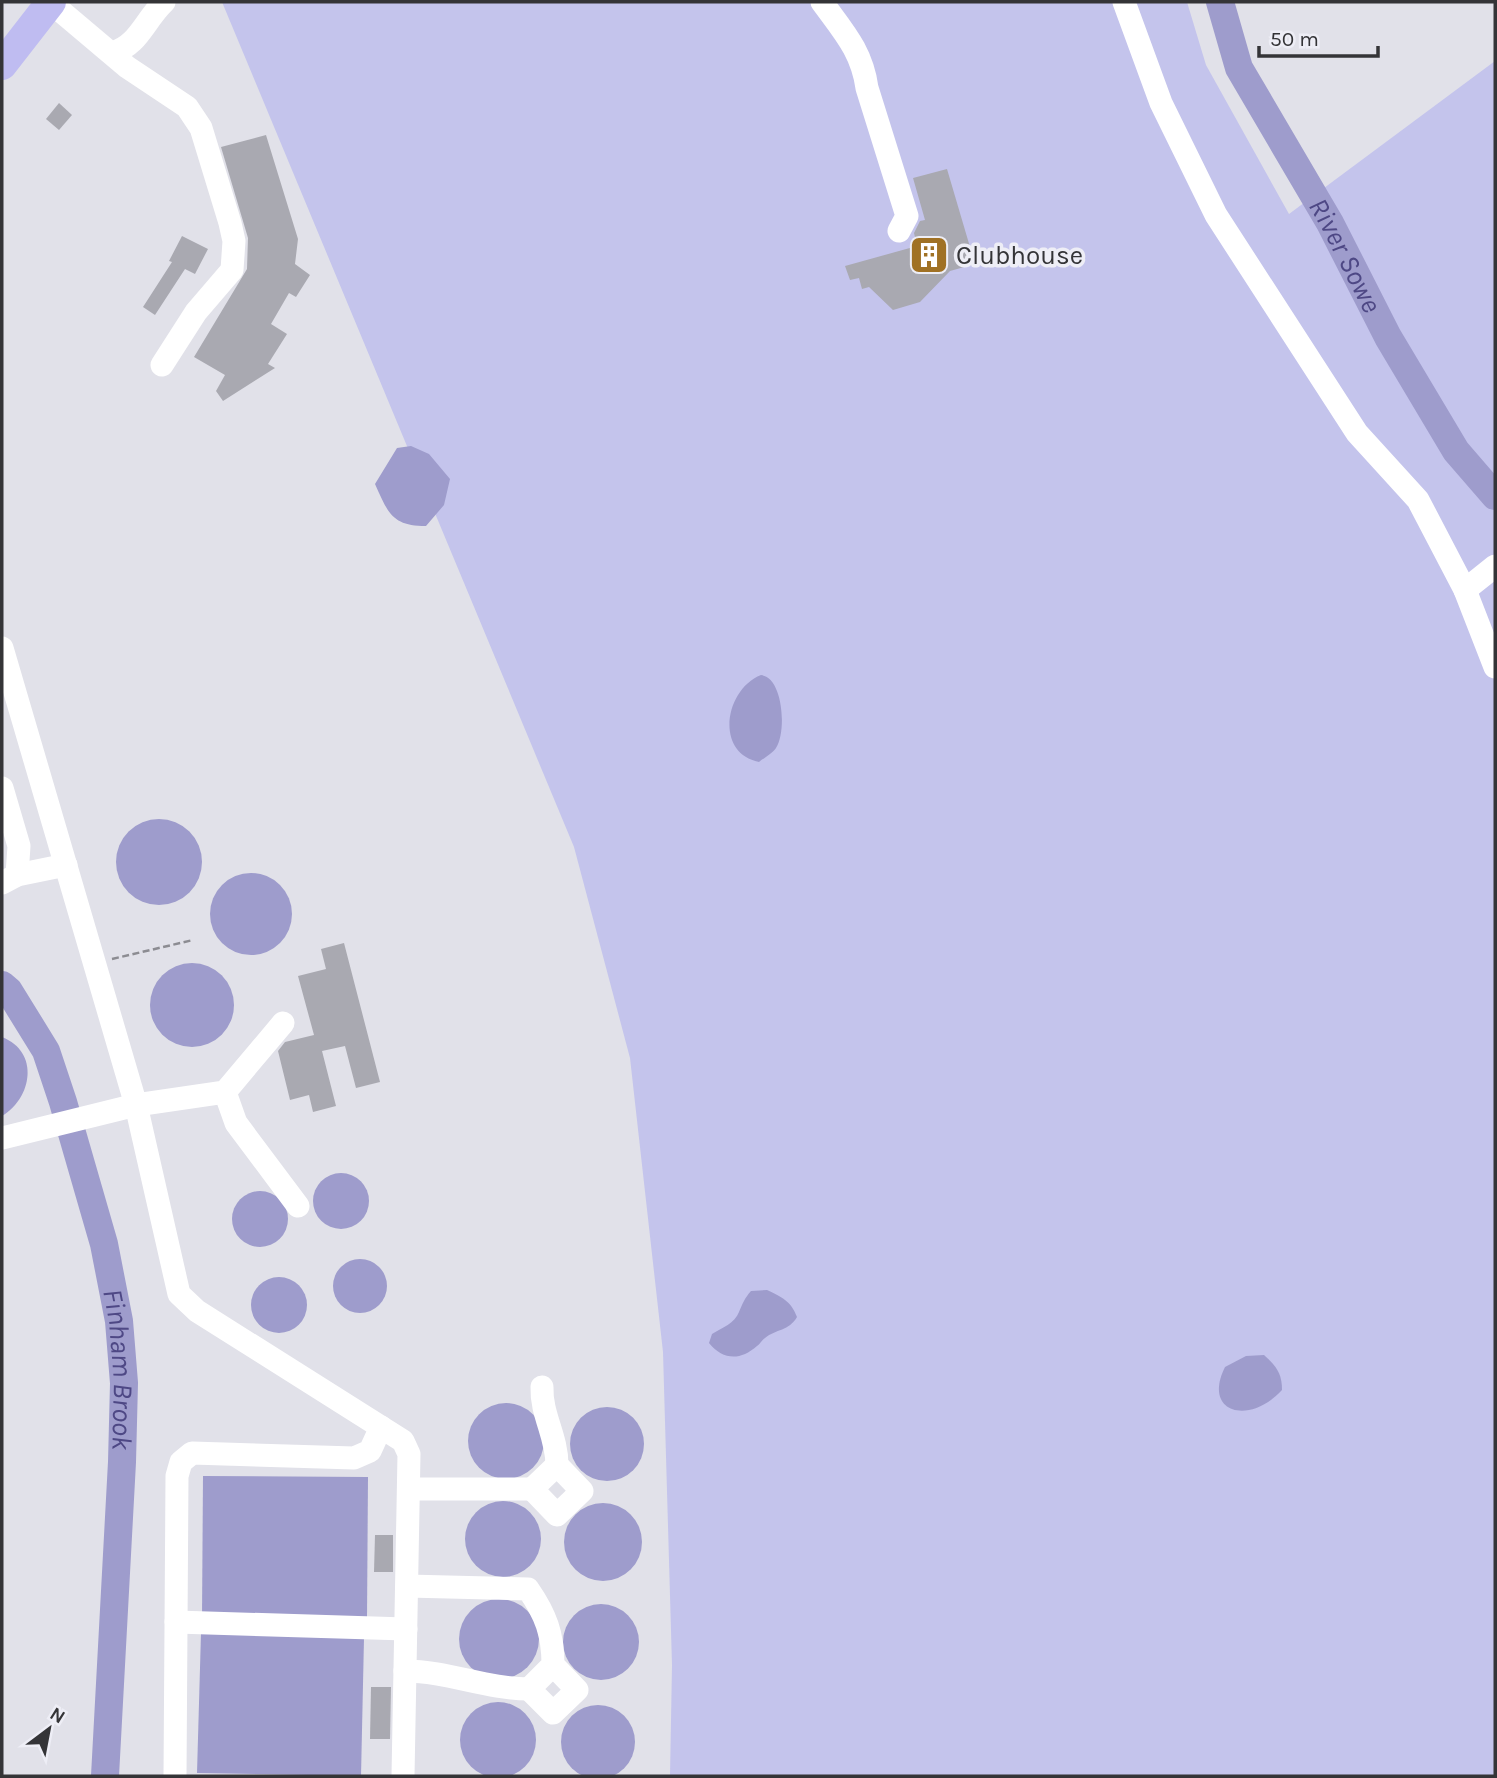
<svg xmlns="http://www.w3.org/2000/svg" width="1497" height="1778" font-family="Karla,sans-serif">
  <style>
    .green { fill: #c4c4ec }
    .water { fill: #9e9ccc }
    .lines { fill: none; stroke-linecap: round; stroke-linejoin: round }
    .river { stroke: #9e9ccc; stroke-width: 28 }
    .building { fill: #a9a9b1 }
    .path { stroke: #8c8c92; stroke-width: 2.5; stroke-dasharray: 7 3.5; stroke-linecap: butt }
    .minor { stroke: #fff; stroke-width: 23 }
    .major { stroke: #bfbcf1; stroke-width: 30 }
    .labels { text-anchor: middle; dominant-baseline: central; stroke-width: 7; stroke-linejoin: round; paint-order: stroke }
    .poi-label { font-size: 26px; fill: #343437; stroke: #eeeef6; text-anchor: start }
    .water-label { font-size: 28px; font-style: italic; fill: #4e4885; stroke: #eeeef6 }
  </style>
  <rect width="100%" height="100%" fill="#e1e1e9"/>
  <path class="green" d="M222,2h965l19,63 83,149 206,-153v1715h-825l2,-111 -9,-313 -33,-294 -56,-211z"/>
  <g class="water">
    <path d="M411,446l18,8 21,25 -6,26 -18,21c-34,0 -38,-13 -51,-42l22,-36z"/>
    <path d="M761,675c22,2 26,56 15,73 -3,5 -12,10 -17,14 -45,-9 -34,-73 2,-87z"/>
    <circle cx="159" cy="862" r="43"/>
    <circle cx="251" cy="914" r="41"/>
    <circle cx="192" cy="1005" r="42"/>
    <path d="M2,1037c38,15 30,61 0,79z"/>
    <circle cx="341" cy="1201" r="28"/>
    <circle cx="260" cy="1219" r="28"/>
    <circle cx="360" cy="1286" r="27"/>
    <circle cx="279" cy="1305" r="28"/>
    <path d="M767,1290c15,7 24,11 30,27 -8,14 -21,12 -32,21 -3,2 -5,6 -8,8 -17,15 -34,14 -48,-3l3,-9c10,-6 23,-11 27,-22 4,-9 5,-13 12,-21z"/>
    <path d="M1264,1355c12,11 18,18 18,35 -33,36 -80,23 -57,-23l21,-11z"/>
    <circle cx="506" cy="1441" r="38"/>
    <circle cx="607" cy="1444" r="37"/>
    <path d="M203,1476l165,1 -1,141 -165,-1z"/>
    <circle cx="503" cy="1539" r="38"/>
    <circle cx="603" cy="1542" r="39"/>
    <circle cx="499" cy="1639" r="40"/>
    <circle cx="601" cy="1642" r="38"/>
    <path d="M201,1633l163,5 -3,138 -164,-3z"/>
    <circle cx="498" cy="1740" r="38"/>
    <circle cx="598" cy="1742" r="37"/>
  </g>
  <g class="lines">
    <g class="river">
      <path id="s1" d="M1220,2l19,66 91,155 58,114 68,114 39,45"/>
      <path id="s2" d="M2,985l7,6 37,60 17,51 41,142 15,77 5,62 -2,79 -17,314"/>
    </g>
  </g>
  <g class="building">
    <path d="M59,103l13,12 -13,15 -13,-11z"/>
    <path d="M266,135l32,104 -3,25 15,11 -14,22 -7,-4 -18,31 16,10 -19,30 7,4 -52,33 -7,-10 9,-16 -31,-18 53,-88 1,-31 -27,-91z"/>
    <path d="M947,169l28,95 -25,7 -30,31 -27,8 -24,-23 -7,2 -3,-11 -9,2 -5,-14 72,-20 -3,-13 6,-12 5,-1 -12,-42z"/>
    <path d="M182,236l26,13 -13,25 -10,-5 -30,46 -12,-8 29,-45 -3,-1z"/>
    <path d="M344,943l36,139 -24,6 -11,-42 -23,5 14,55 -23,6 -4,-17 -19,5 -12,-49 7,-9 29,-7 -16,-59 28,-7 -5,-20z"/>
    <path d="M375,1535h18v37h-19z"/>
    <path d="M371,1687h20l-1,52h-20z"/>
  </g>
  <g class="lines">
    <path class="path" d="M112,959l81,-19"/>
    <g class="minor">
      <path d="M50,2l77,65 60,40 14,21 29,95 4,18 -2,29 -36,42 -34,53"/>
      <path d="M822,2c21,29 40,49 45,86l40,128 -8,15"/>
      <path d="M1124,2l37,101 55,112 141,218 61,67 47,90 30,77"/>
      <path d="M112,53c27,-8 32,-32 52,-51"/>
      <path d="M1465,590l30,-24"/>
      <path d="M2,648l134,457 43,189 18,17 206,130 6,13 -6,322"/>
      <path d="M2,788l17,58 -2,29"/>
      <path d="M2,883l15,-8 49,-10"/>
      <path d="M225,1092l11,31 62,83"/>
      <path d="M2,1138l134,-33 89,-13 58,-69"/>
      <path d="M542,1387c-1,28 15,49 15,78"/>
      <path d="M557,1465l25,26 -25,24 -25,-26z"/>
      <path d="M409,1489h123"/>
      <path d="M407,1586l121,3c18,26 25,45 25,76l-24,24 24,24 24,-23 -24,-25"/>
      <path d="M176,1622l230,7"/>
      <path d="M405,1671c43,0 81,18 124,18"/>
      <path d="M175,1776l2,-300 4,-14 11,-9 162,5 16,-7 11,-24"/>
    </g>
    <path class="major" d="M2,65l49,-63"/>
  </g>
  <defs>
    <g id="building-square" transform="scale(2.0125)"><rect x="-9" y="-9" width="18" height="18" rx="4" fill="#a07124" stroke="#eeeef6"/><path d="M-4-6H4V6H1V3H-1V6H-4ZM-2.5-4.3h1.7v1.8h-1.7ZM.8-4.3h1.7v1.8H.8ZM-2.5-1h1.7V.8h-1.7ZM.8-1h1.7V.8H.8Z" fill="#fff"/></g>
  </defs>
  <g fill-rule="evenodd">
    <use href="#building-square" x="929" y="255"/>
  </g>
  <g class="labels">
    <g class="poi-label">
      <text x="956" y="255">Clubhouse</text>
    </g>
    <g class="water-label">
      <text stroke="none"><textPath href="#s1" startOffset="284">River Sowe</textPath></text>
      <text stroke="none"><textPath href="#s2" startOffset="408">Finham Brook</textPath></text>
    </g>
  </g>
  <rect width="1497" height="1778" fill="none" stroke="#343437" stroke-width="7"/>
  <g transform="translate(49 1729) rotate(32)" stroke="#eeeef6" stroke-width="5" paint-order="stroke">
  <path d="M0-5L12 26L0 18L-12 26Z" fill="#343437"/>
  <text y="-10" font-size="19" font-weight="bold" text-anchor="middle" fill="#343437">N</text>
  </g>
  <path d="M1259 46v10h119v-10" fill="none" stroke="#343437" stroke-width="3.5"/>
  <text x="1270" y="46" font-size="21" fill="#343437" stroke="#eeeef6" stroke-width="5" paint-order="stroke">50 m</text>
</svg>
